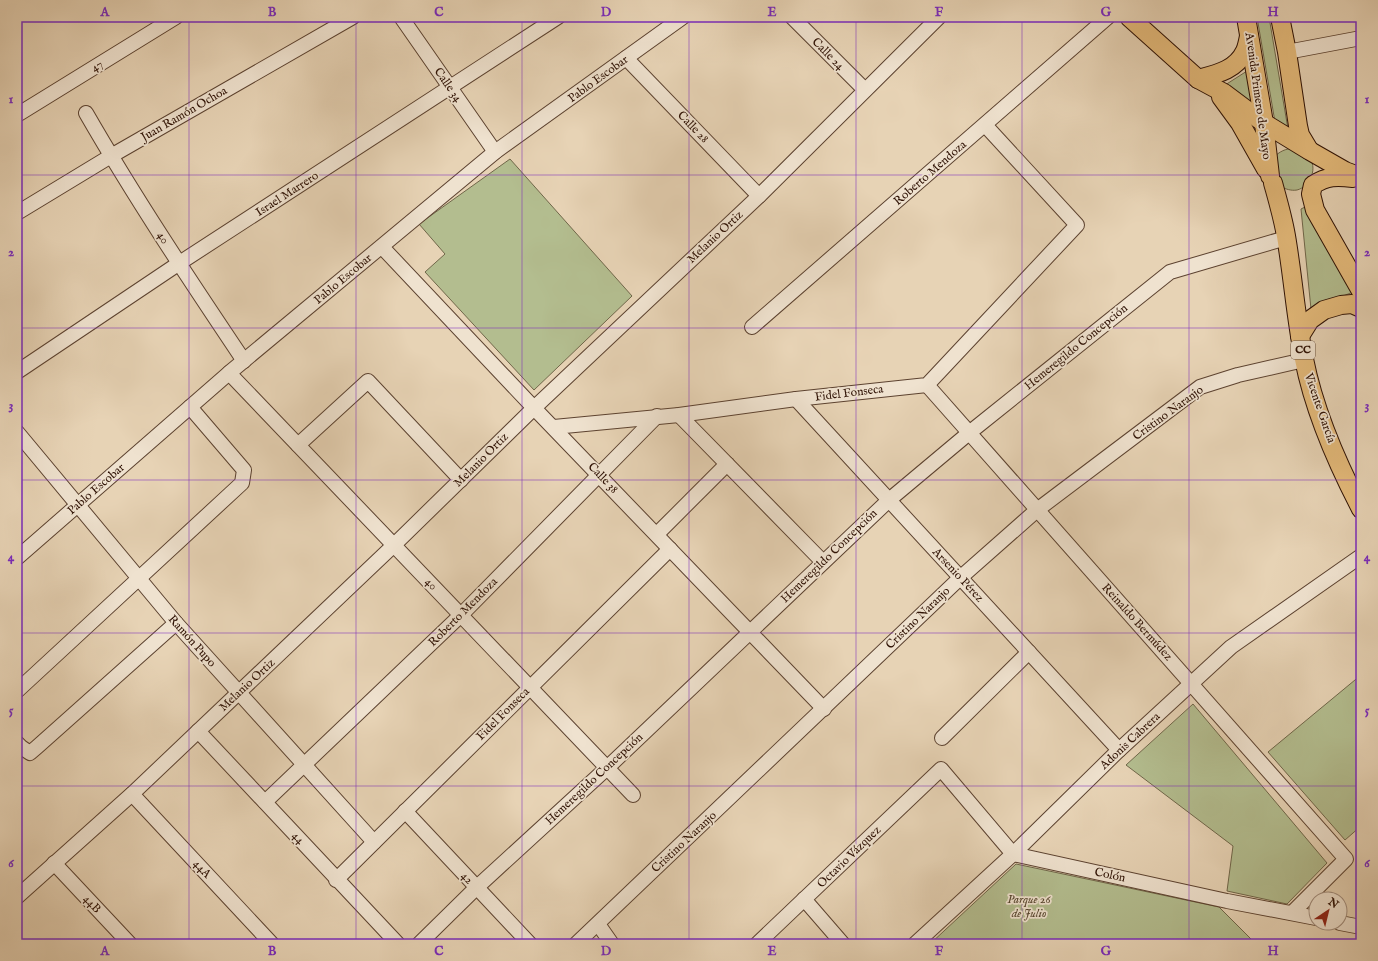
<svg xmlns="http://www.w3.org/2000/svg" width="1378" height="961" font-family="'IM FELL English',serif">
  <style>
    .green { fill: #b3bd8f; stroke: #70674a }
    .lines { fill: none; stroke-linecap: round; stroke-linejoin: round }
    .minor-casing { stroke: #5c4230; stroke-width: 16 }
    .major-casing { stroke: #2e1104; stroke-width: 20 }
    .minor { stroke: #efe2cf; stroke-width: 14 }
    .major { stroke: #e4ba7a; stroke-width: 18 }
    .grid { fill: none; stroke: #7b2cbf; stroke-width: 1; stroke-opacity: 0.55 }
    .labels { text-anchor: middle; dominant-baseline: central; stroke-width: 3.5; stroke-linejoin: round; paint-order: stroke }
    .shield { fill: #efe2cf; stroke: #685041; stroke-width: 1 }
    .shield-label { font-size: 11px; font-weight: bold; fill: #2e1104 }
    .street-label { font-size: 12px; fill: #2e1104; stroke: #efe2cf }
    .park-label { font-size: 12px; font-style: italic; fill: #56452e; stroke: #efe2cf }
    .neatline { fill: none; stroke: #7b2cbf; stroke-width: 1.5 }
    .grid-label { font-size: 13px; text-anchor: middle; font-weight: bold; fill: #7b2cbf }
  </style>
  <rect width="100%" height="100%" fill="#e7d3b5"/>
  <filter id="stains"><feTurbulence type="fractalNoise" baseFrequency=".005" numOctaves="4"/><feColorMatrix values="0 0 0 0 .2 0 0 0 0 .09 0 0 0 0 .02 0 0 0 .5 -.17"/></filter>
  <radialGradient id="worn" r=".72"><stop offset=".6" stop-color="#630" stop-opacity="0"/><stop offset="1" stop-color="#630" stop-opacity=".3"/></radialGradient>
  <g class="green">
    <path d="M1257,17h12l19,112 -13,-7z"/>
    <path d="M1247,71l8,37 -33,-21z"/>
    <path d="M1294,148c4,3 11,5 14,8 11,11 2,31 -11,34 -6,1 -11,-1 -16,-3l-8,-29c7,-7 12,-9 21,-10z"/>
    <path d="M510,159l122,137 -98,94 -109,-118 20,-18 -26,-30z"/>
    <path d="M1305,207l48,85 -42,17 -10,-100z"/>
    <path d="M1361,675v151l-16,14 -77,-88z"/>
    <path d="M1193,704l134,159 -40,41 -60,-13 6,-45 -107,-81z"/>
    <path d="M1016,864l203,43 33,33 -4,4h-318z"/>
  </g>
  <g class="lines">
    <g class="minor-casing">
      <g id="minor">
        <path d="M401,17l94,135"/>
        <path d="M792,17l73,73"/>
        <path d="M1287,52l74,-14"/>
        <path d="M626,58l133,138"/>
        <path d="M86,113c49,85 103,166 158,248"/>
        <path d="M17,115l159,-98"/>
        <path d="M17,213l94,-57 242,-139"/>
        <path d="M382,247l152,161 290,301"/>
        <path d="M752,327l356,-310"/>
        <path d="M17,372l161,-108 380,-247"/>
        <path d="M229,373l404,422"/>
        <path d="M927,385l419,474 -54,54"/>
        <path d="M796,399l323,351"/>
        <path d="M679,415l144,147"/>
        <path d="M554,427l125,-12 117,-16 131,-14 150,-160 -92,-100"/>
        <path d="M17,432l159,191 198,219"/>
        <path d="M298,445l70,-64 93,99"/>
        <path d="M657,534l70,-70"/>
        <path d="M17,558l212,-185 266,-221 188,-135"/>
        <path d="M17,691l225,-208 2,-13 -54,-63"/>
        <path d="M198,731l200,213"/>
        <path d="M942,738l87,-86"/>
        <path d="M17,743l4,4 9,6 7,-6 139,-124"/>
        <path d="M132,794l140,150"/>
        <path d="M265,802l196,-187 196,-199"/>
        <path d="M405,811l125,133"/>
        <path d="M54,863l76,81"/>
        <path d="M336,880l334,-331"/>
        <path d="M17,897l115,-103 262,-249 140,-137 225,-212 180,-179"/>
        <path d="M804,899l39,45"/>
        <path d="M1340,923l21,4"/>
        <path d="M598,924l14,20"/>
        <path d="M419,944l57,-56 131,-120 282,-268 80,-67 201,-161 116,-34"/>
        <path d="M576,944l384,-366 77,-68 163,-123 38,-12 66,-15"/>
        <path d="M757,944l184,-175 72,85 214,47 89,17"/>
        <path d="M915,944l98,-90 106,-104 112,-103 130,-91"/>
      </g>
    </g>
    <g class="major-casing">
      <g id="major">
        <path d="M1129,17l69,62 26,14 40,30 46,28 35,20 16,6"/>
        <path d="M1246,17l18,106 6,53"/>
        <path d="M1280,17l7,35 11,74 2,9 9,15"/>
        <path d="M1198,79c19,-5 38,-9 47,-28 2,-4 3,-10 4,-15"/>
        <path d="M1221,97l19,26 26,46"/>
        <path d="M1353,178c-17,-2 -26,-2 -40,7l-2,9 4,16 46,81"/>
        <path d="M1273,183c5,18 10,35 13,53 7,41 10,83 18,123 10,51 33,104 57,150"/>
        <path d="M1300,336l10,-16 14,-10 17,-5 11,-1 9,4"/>
      </g>
    </g>
    <use href="#minor" class="minor"/>
    <use href="#major" class="major"/>
  </g>
  <path class="grid" d="M189,17v927M356,17v927M522,17v927M689,17v927M856,17v927M1022,17v927M1189,17v927M17,175h1344M17,328h1344M17,480h1344M17,633h1344M17,786h1344"/>
  <g class="labels">
    <rect class="shield" x="1291" y="341" width="24" height="18" rx="3"/>
    <g class="shield-label">
      <text x="1303" y="350">CC</text>
    </g>
    <g class="street-label">
      <text transform="translate(828 54) rotate(45)">Calle 24</text>
      <text transform="translate(97 66) rotate(-32)">47</text>
      <text transform="translate(598 79) rotate(-36)">Pablo Escobar</text>
      <text transform="translate(448 85) rotate(55)">Calle 34</text>
      <text transform="translate(1258 96) rotate(82)">Avenida Primero de Mayo</text>
      <text transform="translate(184 114) rotate(-30)">Juan Ramón Ochoa</text>
      <text transform="translate(693 127) rotate(46)">Calle 28</text>
      <text transform="translate(930 173) rotate(-41)">Roberto Mendoza</text>
      <text transform="translate(287 194) rotate(-33)">Israel Marrero</text>
      <text transform="translate(715 237) rotate(-43)">Melanio Ortiz</text>
      <text transform="translate(163 238) rotate(58)">40</text>
      <text transform="translate(343 279) rotate(-40)">Pablo Escobar</text>
      <text transform="translate(1076 347) rotate(-39)">Hemeregildo Concepción</text>
      <text transform="translate(849 393) rotate(-7)">Fidel Fonseca</text>
      <text transform="translate(1320 408) rotate(71)">Vicente García</text>
      <text transform="translate(1168 413) rotate(-36)">Cristino Naranjo</text>
      <text transform="translate(481 460) rotate(-45)">Melanio Ortiz</text>
      <text transform="translate(603 478) rotate(46)">Calle 38</text>
      <text transform="translate(96 489) rotate(-41)">Pablo Escobar</text>
      <text transform="translate(829 556) rotate(-44)">Hemeregildo Concepción</text>
      <text transform="translate(958 575) rotate(47)">Arsenio Pérez</text>
      <text transform="translate(431 584) rotate(46)">40</text>
      <text transform="translate(463 612) rotate(-45)">Roberto Mendoza</text>
      <text transform="translate(918 618) rotate(-44)">Cristino Naranjo</text>
      <text transform="translate(1137 622) rotate(48)">Reinaldo Bermúdez</text>
      <text transform="translate(192 641) rotate(48)">Ramón Pupo</text>
      <text transform="translate(247 685) rotate(-43)">Melanio Ortiz</text>
      <text transform="translate(503 714) rotate(-45)">Fidel Fonseca</text>
      <text transform="translate(1130 741) rotate(-43)">Adonis Cabrera</text>
      <text transform="translate(594 779) rotate(-43)">Hemeregildo Concepción</text>
      <text transform="translate(298 838) rotate(47)">44</text>
      <text transform="translate(684 842) rotate(-43)">Cristino Naranjo</text>
      <text transform="translate(849 857) rotate(-44)">Octavio Vázquez</text>
      <text transform="translate(202 869) rotate(47)">44A</text>
      <text transform="translate(1110 875) rotate(12)">Colón</text>
      <text transform="translate(467 878) rotate(47)">42</text>
      <text transform="translate(92 904) rotate(47)">44B</text>
    </g>
    <g class="park-label">
      <text x="1029" y="899">Parque 26<tspan x="1029" dy="14">de Julio</tspan></text>
    </g>
  </g>
  <rect width="1378" height="961" fill="none" stroke="#e7d3b5" stroke-width="44"/>
  <g transform="translate(1328 911) rotate(35)"><circle r="19" fill="#efe2cf" stroke="#a28e7e"/>
  <path d="M0-3L7 15L0 10L-7 15Z" fill="#8f2418"/>
  <text y="-6" font-size="11" font-weight="bold" text-anchor="middle" fill="#2e1104">N</text>
  </g>
  <rect x="22" y="22" width="1334" height="917" class="neatline"/>
  <g class="grid-label">
    <text x="105" y="16">A</text>
    <text x="272" y="16">B</text>
    <text x="439" y="16">C</text>
    <text x="606" y="16">D</text>
    <text x="772" y="16">E</text>
    <text x="939" y="16">F</text>
    <text x="1106" y="16">G</text>
    <text x="1273" y="16">H</text>
    <text x="11" y="103">1</text>
    <text x="1367" y="103">1</text>
    <text x="11" y="256">2</text>
    <text x="1367" y="256">2</text>
    <text x="11" y="409">3</text>
    <text x="1367" y="409">3</text>
    <text x="11" y="561">4</text>
    <text x="1367" y="561">4</text>
    <text x="11" y="714">5</text>
    <text x="1367" y="714">5</text>
    <text x="11" y="867">6</text>
    <text x="1367" y="867">6</text>
    <text x="105" y="955">A</text>
    <text x="272" y="955">B</text>
    <text x="439" y="955">C</text>
    <text x="606" y="955">D</text>
    <text x="772" y="955">E</text>
    <text x="939" y="955">F</text>
    <text x="1106" y="955">G</text>
    <text x="1273" y="955">H</text>
  </g>
  <rect width="100%" height="100%" filter="url(#stains)"/>
  <rect width="100%" height="100%" fill="url(#worn)"/>
</svg>
